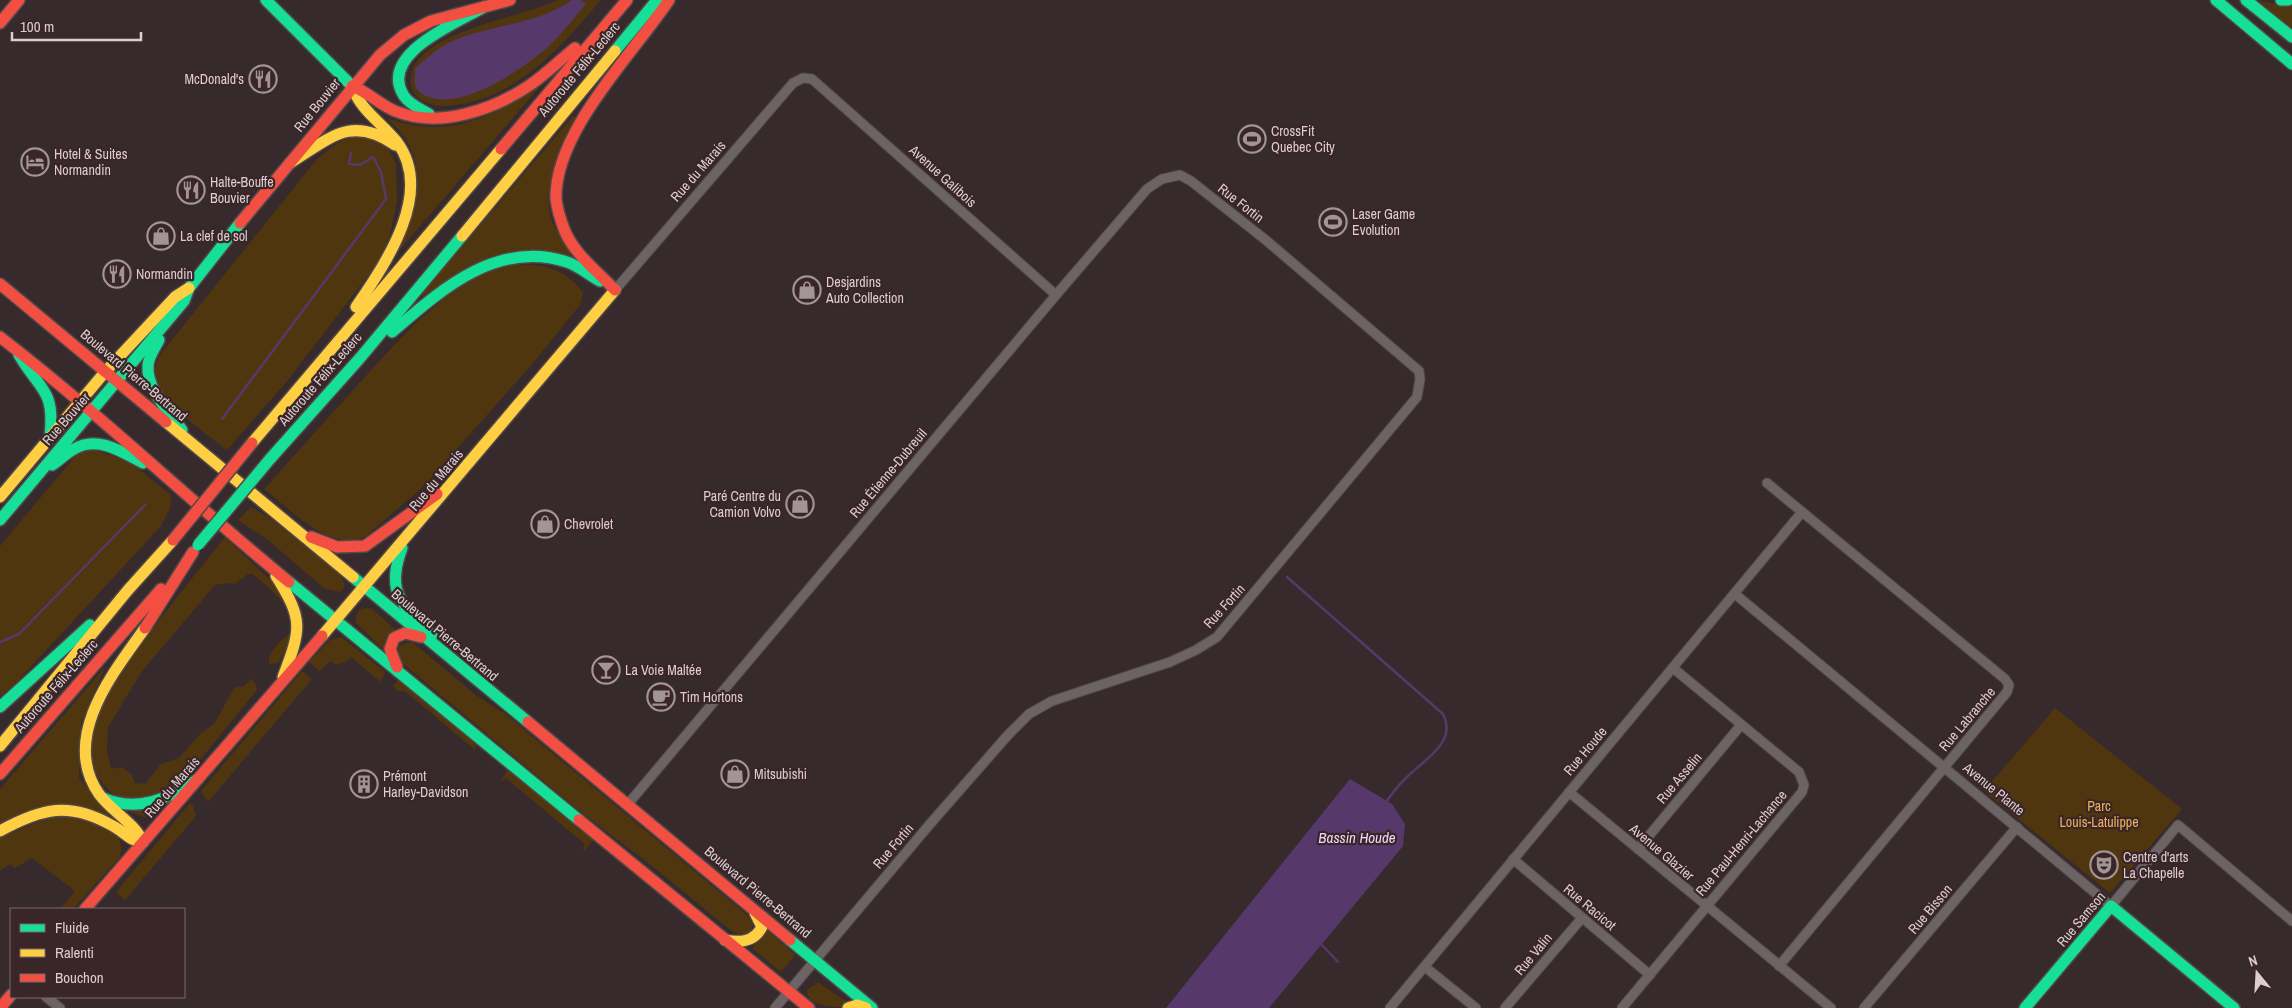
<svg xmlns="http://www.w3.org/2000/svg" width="2292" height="1008" font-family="'Archivo Narrow',sans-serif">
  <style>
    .green { fill: #50360f }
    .water { fill: #56396a }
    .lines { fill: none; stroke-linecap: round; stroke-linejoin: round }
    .stream { stroke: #56396a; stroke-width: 2.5 }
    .street-casing { stroke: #524849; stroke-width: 11 }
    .fast-casing { stroke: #524849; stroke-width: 14 }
    .slow-casing { stroke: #524849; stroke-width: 14 }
    .jam-casing { stroke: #524849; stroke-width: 14 }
    .street { stroke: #6c6364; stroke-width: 9 }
    .fast { stroke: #16e098; stroke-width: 11 }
    .slow { stroke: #ffcf43; stroke-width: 11 }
    .jam { stroke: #f24e42; stroke-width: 11 }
    .fast-bridge-casing { stroke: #524849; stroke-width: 14; stroke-linecap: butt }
    .jam-bridge-casing { stroke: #524849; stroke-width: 14; stroke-linecap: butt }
    .fast-bridge { stroke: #16e098; stroke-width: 11 }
    .jam-bridge { stroke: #f24e42; stroke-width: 11 }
    .labels { text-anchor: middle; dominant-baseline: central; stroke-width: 4.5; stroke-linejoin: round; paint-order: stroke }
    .street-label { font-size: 14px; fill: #dccecf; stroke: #3a2628 }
    .poi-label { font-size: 14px; fill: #dccecf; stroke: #3a2628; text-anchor: start }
    .park-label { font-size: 14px; fill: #eeb15c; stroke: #3a2628 }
    .water-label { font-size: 15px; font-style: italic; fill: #ead7f9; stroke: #3a2628 }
  </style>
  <rect width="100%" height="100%" fill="#362a2c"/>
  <g class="green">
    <path d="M559,0h42c-37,43 -76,90 -134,103 -12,2 -25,5 -37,1 -31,-11 -21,-42 1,-56 38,-24 86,-31 128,-48z"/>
    <path d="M2258,0l22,5h12v23z"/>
    <path d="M542,84l-144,168c13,-37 31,-73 9,-111 -4,-8 -14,-16 -20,-23 62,22 104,0 155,-34z"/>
    <path d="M573,116l3,2c-15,35 -41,76 -19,113 5,10 15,18 23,26l-52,-8 -103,49 -4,-3z"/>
    <path d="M355,136l14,1 20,12 7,15 1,38 -11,50 -98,128 -61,70c-21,-17 -72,-49 -72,-79 0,-4 3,-11 4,-15l158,-197 20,-16z"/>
    <path d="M512,264c32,1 50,2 71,28l-3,13 -48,59 -107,121 -60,52c-37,15 -73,-27 -101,-48l118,-131 36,-37 30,-26 32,-20z"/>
    <path d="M95,450l35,12 41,33 -1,13 -9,18 -149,161 -12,9v-150l78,-93z"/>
    <path d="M251,507l22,13 67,55 5,10 -4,7 -16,-3 -57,-49 -30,-20z"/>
    <path d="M225,537l62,59 10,35 -19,32 -9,1c-2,-13 12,-23 21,-31 6,-27 -20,-43 -37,-59h-5l-13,10 -8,-1 -12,2 -72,85 -35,57 -1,23 4,19 11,-2 9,7 4,9 10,1 16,-20 18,-6 20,-23 15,-11 20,-36 10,-2 7,-7 4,4 2,7 -101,124c-16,8 -25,-3 -36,-13 -19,-18 -31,-30 -30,-58 2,-49 103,-164 135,-206z"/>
    <path d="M365,608l7,1 26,23c-9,3 -12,7 -15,17l-28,-27 4,-12z"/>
    <path d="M341,637l44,35 -4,10 -30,-25 -6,5 -9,3 -6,-4 -10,10 -11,-9 21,-22z"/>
    <path d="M411,642l5,3 61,51 27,17 242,201 7,11 -3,9 -14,-1 -7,-4 -77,-63 -71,-54 -180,-150 -5,-10 1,-6z"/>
    <path d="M105,667l-24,56 -2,55 36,44 -44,-17 -71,23v-39z"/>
    <path d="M302,671l10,8 -104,123 -7,-11z"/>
    <path d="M402,680l75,63 -2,7 -70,-59h-7l-5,-5 4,-5z"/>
    <path d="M2055,708l127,101 -72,84 -126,-102z"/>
    <path d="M511,770c16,13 34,26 49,40 12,12 17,22 33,27v3l-8,10h-2l2,-6 -79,-66 -6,4 7,-11z"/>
    <path d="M190,803l3,3 3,10 -71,84 -9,-8z"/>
    <path d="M71,816c22,6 58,11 49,41l-47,52h-13l15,-18 -43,-33 -17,10 -5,-4 -10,7v-33l49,-21z"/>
    <path d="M767,930l28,25 -14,17 -29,-24z"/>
    <path d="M818,982l35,24c-15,2 -47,2 -46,-16z"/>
  </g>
  <g class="water">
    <path d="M572,0h8l6,4c-12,14 -24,30 -38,43 -26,22 -84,63 -119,50 -6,-2 -12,-6 -14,-12 -1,-5 0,-11 0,-16 12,-12 24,-22 40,-29 38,-16 82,-15 117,-40z"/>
    <path d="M1350,779l42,25 13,20 -2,22 -134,162h-103z"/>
  </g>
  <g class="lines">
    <g class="stream">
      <path d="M222,419l164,-220 -5,-27 -8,-15 -13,8 -11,-1 2,-11"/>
      <path d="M1287,577l156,137c15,29 -20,46 -37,64 -8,7 -14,16 -20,24"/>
      <path d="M0,642l19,-8 126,-129"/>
      <path d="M1321,944l17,18"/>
    </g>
    <g class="street-casing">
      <g id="street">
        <path d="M615,290l178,-207 10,-5 9,1 244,216"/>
        <path d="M1767,483l238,196 4,6 -2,7 -228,274"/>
        <path d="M1735,594l376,312 67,-81 114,96"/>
        <path d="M1569,792l262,216"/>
        <path d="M628,804l428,-509 91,-106 15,-10 18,-4 11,6 76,60 152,130 1,8 -3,18 -200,240 -21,13 -26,12 -118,39 -23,13 -21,21 -78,89 -155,184"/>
        <path d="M1638,849l103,-124"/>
        <path d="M1513,859l137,116"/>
        <path d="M1425,967l51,41"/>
        <path d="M46,997l14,11"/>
        <path d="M1390,1008l412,-496"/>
        <path d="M1505,1008l77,-90"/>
        <path d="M1622,1008l180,-216 2,-7 -5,-13 -126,-104"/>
        <path d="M1864,1008l153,-181"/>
      </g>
    </g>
    <g class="fast-casing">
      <g id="fast">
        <path d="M266,0l86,86"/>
        <path d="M2216,0l76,64"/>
        <path d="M2246,0l46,37"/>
        <path d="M2281,0h7"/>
        <path d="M615,51l42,-51"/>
        <path d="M429,114c-8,-5 -19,-9 -25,-18 -27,-42 53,-73 80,-89"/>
        <path d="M392,332c49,-42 105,-93 175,-70 12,4 22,13 33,19"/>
        <path d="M159,340c-4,8 -10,16 -11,25 -2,24 21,47 34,65"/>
        <path d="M19,355c22,37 36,34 31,82"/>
        <path d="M270,459l90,-101 102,-122"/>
        <path d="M52,465c8,-5 14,-12 22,-16 24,-14 48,3 69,14"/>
        <path d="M0,520l184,-219 5,-13 51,-65"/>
        <path d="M402,548c-17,45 0,56 30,87"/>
        <path d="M353,577l175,145"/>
        <path d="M289,582l290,238"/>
        <path d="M0,707l90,-82"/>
        <path d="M103,798c35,15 65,1 95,-19"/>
        <path d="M790,940l82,68"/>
        <path d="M2025,1008l86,-102 123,102"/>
      </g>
    </g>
    <g class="slow-casing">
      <g id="slow">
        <path d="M352,86c8,24 29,36 45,56 38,51 -12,122 -41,165"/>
        <path d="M290,163c39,-24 61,-49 105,-18"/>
        <path d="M462,236l153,-185"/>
        <path d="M166,422l187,155"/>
        <path d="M252,443l249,-294"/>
        <path d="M0,497l105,-125 70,-75 14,-9"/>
        <path d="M276,576c28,44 25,53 7,101"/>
        <path d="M322,636l293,-346"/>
        <path d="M0,746l128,-156 45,-50"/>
        <path d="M0,831c42,-23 69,-30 113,-5 12,6 16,15 30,16 -9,-20 -31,-30 -44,-48 -39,-56 14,-121 46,-166"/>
        <path d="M725,940c15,3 29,2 37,-13l-7,-14"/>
        <path d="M848,1008l9,-3 9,3"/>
      </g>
    </g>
    <g class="jam-casing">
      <g id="jam">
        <path d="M0,23l19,-23"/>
        <path d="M352,86c16,6 28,19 43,25 44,18 98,-1 135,-26 16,-11 30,-25 45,-37"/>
        <path d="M501,149l126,-149"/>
        <path d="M240,223l140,-168 24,-20 27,-14 79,-21"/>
        <path d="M0,284l166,138"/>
        <path d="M615,290c-17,-18 -42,-37 -51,-61 -3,-8 -7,-21 -8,-30 -2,-67 77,-145 113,-199"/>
        <path d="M0,337c100,77 191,165 289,245"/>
        <path d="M311,537l26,10 28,-1 72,-52"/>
        <path d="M145,628l48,-76"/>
        <path d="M397,667l-7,-18 4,-11 11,-5 16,4"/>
        <path d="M528,722l262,218"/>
        <path d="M0,774l161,-185"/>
        <path d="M579,820l230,188"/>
        <path d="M85,909l237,-273"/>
        <path d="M0,1008l11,-13"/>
      </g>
    </g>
    <use href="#street" class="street"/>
    <use href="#fast" class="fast"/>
    <use href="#slow" class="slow"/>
    <use href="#jam" class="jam"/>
    <g class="fast-bridge-casing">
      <path id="fast-bridge" d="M198,545l72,-86"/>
    </g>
    <g class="jam-bridge-casing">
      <path id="jam-bridge" d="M173,540l79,-97"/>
    </g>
    <use href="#fast-bridge" class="fast-bridge"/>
    <use href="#jam-bridge" class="jam-bridge"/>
  </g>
  <defs>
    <g id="restaurant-ring" transform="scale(1.4375)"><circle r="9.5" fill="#3a2628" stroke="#a29596" stroke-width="1.5"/><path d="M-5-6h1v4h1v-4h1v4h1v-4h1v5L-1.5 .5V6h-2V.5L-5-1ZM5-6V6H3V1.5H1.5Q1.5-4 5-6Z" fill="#a29596"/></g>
    <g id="stadium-ring" transform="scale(1.4375)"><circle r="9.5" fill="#3a2628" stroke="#a29596" stroke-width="1.5"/><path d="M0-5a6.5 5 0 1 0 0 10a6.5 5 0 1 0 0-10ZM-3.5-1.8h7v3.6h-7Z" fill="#a29596"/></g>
    <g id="hotel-ring" transform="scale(1.4375)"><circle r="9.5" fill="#3a2628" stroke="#a29596" stroke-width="1.5"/><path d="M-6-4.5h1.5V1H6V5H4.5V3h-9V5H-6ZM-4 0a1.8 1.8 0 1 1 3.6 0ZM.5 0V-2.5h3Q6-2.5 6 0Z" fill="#a29596"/></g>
    <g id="shop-ring" transform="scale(1.4375)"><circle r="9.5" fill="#3a2628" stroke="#a29596" stroke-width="1.5"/><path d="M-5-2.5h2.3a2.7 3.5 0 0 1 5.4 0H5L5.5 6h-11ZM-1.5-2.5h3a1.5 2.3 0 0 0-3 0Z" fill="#a29596"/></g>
    <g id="bar-ring" transform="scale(1.4375)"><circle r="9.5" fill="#3a2628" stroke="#a29596" stroke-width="1.5"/><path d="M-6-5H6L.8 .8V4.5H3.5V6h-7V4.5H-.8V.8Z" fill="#a29596"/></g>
    <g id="cafe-ring" transform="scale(1.4375)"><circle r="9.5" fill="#3a2628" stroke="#a29596" stroke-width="1.5"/><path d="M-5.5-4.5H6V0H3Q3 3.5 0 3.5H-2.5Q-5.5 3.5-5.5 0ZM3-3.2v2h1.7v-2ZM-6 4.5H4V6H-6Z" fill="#a29596"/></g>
    <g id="building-ring" transform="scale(1.4375)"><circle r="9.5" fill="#3a2628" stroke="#a29596" stroke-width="1.5"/><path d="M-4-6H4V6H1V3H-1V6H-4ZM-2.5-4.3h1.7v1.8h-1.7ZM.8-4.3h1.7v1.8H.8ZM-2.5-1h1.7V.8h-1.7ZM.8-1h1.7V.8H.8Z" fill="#a29596"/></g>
    <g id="theatre-ring" transform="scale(1.4375)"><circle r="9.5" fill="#3a2628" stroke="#a29596" stroke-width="1.5"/><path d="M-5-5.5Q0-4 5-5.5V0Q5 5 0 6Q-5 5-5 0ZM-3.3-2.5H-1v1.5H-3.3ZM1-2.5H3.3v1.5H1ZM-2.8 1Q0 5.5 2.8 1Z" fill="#a29596"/></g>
  </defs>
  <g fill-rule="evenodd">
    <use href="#restaurant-ring" x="263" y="79"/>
    <use href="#stadium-ring" x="1252" y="139"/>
    <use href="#hotel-ring" x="35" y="162"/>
    <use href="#restaurant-ring" x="191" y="190"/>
    <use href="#stadium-ring" x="1333" y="222"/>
    <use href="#shop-ring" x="161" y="236"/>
    <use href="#restaurant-ring" x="117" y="274"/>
    <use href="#shop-ring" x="807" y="290"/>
    <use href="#shop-ring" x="800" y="504"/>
    <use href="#shop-ring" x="545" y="524"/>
    <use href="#bar-ring" x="606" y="670"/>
    <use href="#cafe-ring" x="661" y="697"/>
    <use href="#shop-ring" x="735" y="774"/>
    <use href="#building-ring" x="364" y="784"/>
    <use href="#theatre-ring" x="2104" y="865"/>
  </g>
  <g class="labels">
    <g class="street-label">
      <text transform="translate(579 69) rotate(-50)">Autoroute Félix-Leclerc</text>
      <text transform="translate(317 105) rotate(-51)">Rue Bouvier</text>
      <text transform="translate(698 171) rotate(-49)">Rue du Marais</text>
      <text transform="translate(943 176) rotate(42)">Avenue Galibois</text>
      <text transform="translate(1241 203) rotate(38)">Rue Fortin</text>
      <text transform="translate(134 375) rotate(40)">Boulevard Pierre-Bertrand</text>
      <text transform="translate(320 379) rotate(-49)">Autoroute Félix-Leclerc</text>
      <text transform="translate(66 419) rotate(-49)">Rue Bouvier</text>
      <text transform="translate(888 473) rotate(-50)">Rue Étienne-Dubreuil</text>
      <text transform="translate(436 480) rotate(-50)">Rue du Marais</text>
      <text transform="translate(1224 606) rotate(-48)">Rue Fortin</text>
      <text transform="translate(445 635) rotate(40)">Boulevard Pierre-Bertrand</text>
      <text transform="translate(56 686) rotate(-49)">Autoroute Félix-Leclerc</text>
      <text transform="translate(1967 719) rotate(-50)">Rue Labranche</text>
      <text transform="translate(1585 751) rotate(-50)">Rue Houde</text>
      <text transform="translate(1679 778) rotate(-50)">Rue Asselin</text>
      <text transform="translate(172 787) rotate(-49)">Rue du Marais</text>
      <text transform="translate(1994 789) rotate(39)">Avenue Plante</text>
      <text transform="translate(1741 843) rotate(-50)">Rue Paul-Henri-Lachance</text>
      <text transform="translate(893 846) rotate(-50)">Rue Fortin</text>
      <text transform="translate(1662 852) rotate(40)">Avenue Glazier</text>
      <text transform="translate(758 892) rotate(40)">Boulevard Pierre-Bertrand</text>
      <text transform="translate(1590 907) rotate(40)">Rue Racicot</text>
      <text transform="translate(1930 909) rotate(-50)">Rue Bisson</text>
      <text transform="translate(2081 919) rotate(-50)">Rue Samson</text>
      <text transform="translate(1533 954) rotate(-50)">Rue Valin</text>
    </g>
    <g class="poi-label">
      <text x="244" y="79" text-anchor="end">McDonald's</text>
      <text x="1271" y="131">CrossFit<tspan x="1271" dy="16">Quebec City</tspan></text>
      <text x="54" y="154">Hotel &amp; Suites<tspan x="54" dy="16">Normandin</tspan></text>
      <text x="210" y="182">Halte-Bouffe<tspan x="210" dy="16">Bouvier</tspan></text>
      <text x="1352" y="214">Laser Game<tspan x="1352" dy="16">Evolution</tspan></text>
      <text x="180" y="236">La clef de sol</text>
      <text x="136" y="274">Normandin</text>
      <text x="826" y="282">Desjardins<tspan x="826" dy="16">Auto Collection</tspan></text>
      <text x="781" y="496" text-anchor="end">Paré Centre du<tspan x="781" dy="16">Camion Volvo</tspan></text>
      <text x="564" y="524">Chevrolet</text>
      <text x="625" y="670">La Voie Maltée</text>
      <text x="680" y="697">Tim Hortons</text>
      <text x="754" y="774">Mitsubishi</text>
      <text x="383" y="776">Prémont<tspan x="383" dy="16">Harley-Davidson</tspan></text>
      <text x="2123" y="857">Centre d'arts<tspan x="2123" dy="16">La Chapelle</tspan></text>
    </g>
    <g class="park-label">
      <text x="2099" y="806">Parc<tspan x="2099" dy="16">Louis-Latulippe</tspan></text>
    </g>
    <g class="water-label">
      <text x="1357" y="837">Bassin Houde</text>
    </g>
  </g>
  <rect x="10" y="908" width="175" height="90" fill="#3a2628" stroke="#7b696b"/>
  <rect x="20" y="924" width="25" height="8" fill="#16e098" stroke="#7b696b"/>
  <text x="55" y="933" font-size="15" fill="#dccecf">Fluide</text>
  <rect x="20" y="949" width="25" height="8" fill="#ffcf43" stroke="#7b696b"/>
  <text x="55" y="958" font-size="15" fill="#dccecf">Ralenti</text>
  <rect x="20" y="974" width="25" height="8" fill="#f24e42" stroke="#7b696b"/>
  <text x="55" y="983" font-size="15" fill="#dccecf">Bouchon</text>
  <g transform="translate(2257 973) rotate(342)" stroke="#3a2628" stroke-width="4" paint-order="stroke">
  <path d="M0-4L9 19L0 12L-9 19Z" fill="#dccecf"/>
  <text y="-8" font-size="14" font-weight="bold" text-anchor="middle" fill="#dccecf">N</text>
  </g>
  <path d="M12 32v8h129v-8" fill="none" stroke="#dccecf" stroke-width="2.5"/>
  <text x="20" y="32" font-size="15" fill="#dccecf" stroke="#3a2628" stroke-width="4" paint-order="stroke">100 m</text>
</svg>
